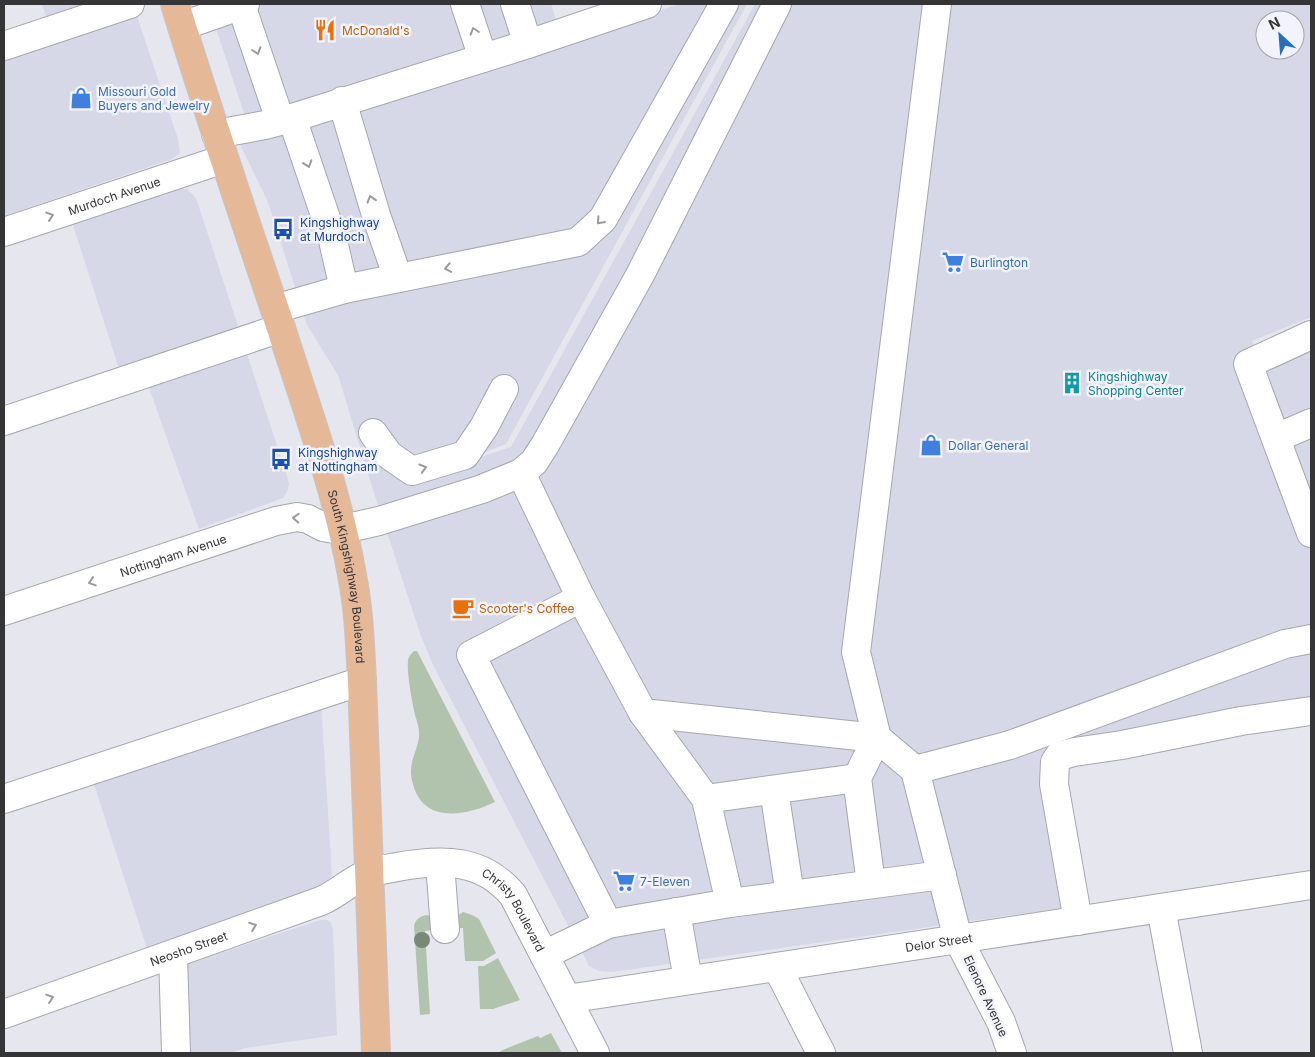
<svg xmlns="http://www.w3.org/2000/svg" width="1315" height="1057" font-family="Inter,sans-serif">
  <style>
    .built { fill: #d6d8e7; fill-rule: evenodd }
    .green { fill: #b1c3ad }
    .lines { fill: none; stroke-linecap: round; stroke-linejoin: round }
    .minor-casing { stroke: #a6a6ae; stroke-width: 30 }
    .major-casing { stroke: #c6c6c7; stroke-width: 30 }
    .minor { stroke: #fff; stroke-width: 28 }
    .major { stroke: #e5b898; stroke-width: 28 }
    .tree { fill: #798978 }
    .oneway { stroke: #9a9a9c }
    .labels { text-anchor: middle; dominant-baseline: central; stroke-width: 5; stroke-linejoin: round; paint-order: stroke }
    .food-label { font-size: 12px; fill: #c56008; stroke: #f2f3fc; text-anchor: start }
    .shop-label { font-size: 12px; fill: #366cbe; stroke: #f2f3fc; text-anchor: start }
    .street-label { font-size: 12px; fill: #353538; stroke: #f2f3fc }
    .transit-label { font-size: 12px; fill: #164399; stroke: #f2f3fc; text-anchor: start }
    .culture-label { font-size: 12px; fill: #0d838f; stroke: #f2f3fc; text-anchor: start }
  </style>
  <rect width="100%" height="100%" fill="#e5e6ee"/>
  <g class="built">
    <path d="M42,4h91l45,135 2,14 -8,6 -168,57v-179l44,-15z"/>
    <path d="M208,4h343l7,22 -311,96z"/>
    <path d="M680,4h67l-241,440 -114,43 119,-40 244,-443h556v313l-59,24 10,25 49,-20v357l-265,47 -2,10 25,147 -457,65 -13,-1 -10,-5 -156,-301 -12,-29 -47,-143 -36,-118 -31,-50 -39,-123 -29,-60zM1265,20h30v30h-30z"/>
    <path d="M176,189h11l9,9 91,278 2,8 -2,8 -4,6 -84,31 -52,-147 -27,-10 -47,-147z"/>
    <path d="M321,702l11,173 -5,10 -180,64 -55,-171z"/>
    <path d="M320,920h7l4,3 2,6 4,106 -92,13 -15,5h-46l-5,-86z"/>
  </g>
  <g class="green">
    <path d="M414,651h3l78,151c-29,14 -72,22 -82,-18 -1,-3 -2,-7 -2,-11 -1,-14 9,-27 8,-41 0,-7 -4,-15 -5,-22 -2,-10 -9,-45 -5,-53 1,-2 3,-4 5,-6z"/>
    <path d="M463,912l9,3 7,4 17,34 -13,8h-18l-2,-33h-8c0,-7 1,-12 8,-16z"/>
    <path d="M426,915l6,1 3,14 -10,1 5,83 -10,1 -6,-89c2,-7 5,-9 12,-11z"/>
    <path d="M498,958l22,42 -27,9h-13l-2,-43h6z"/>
    <path d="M551,1033l11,20h-65l8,-4 33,-13 2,2z"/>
  </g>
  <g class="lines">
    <g class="minor-casing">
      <g id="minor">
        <path d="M465,4l18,54"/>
        <path d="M515,4l13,40"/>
        <path d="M241,5l39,115"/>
        <path d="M182,26l63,-22"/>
        <path d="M4,46l126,-42"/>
        <path d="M342,101l34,114 22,63"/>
        <path d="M292,118l40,118 12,53 234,-47 25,-23 121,-215"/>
        <path d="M216,134l49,-9 27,-7 236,-74 119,-40"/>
        <path id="s1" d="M4,232l220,-73"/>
        <path d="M275,309l69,-20"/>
        <path d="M1311,335l-63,29 63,169"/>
        <path d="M4,421l277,-93"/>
        <path d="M373,433l16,22 23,16 53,-16 19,-28 20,-38"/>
        <path d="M1276,438l35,-15"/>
        <path d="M521,473l60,125 -110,57 137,269 -64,31"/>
        <path d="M581,598l62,115 234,25 -20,40 14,106"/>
        <path id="s2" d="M4,611l272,-90 21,-4 11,2 15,8 11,2h9l36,-8 103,-32 39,-16 13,-11 11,-17 95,-170 137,-271"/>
        <path d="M915,770l-38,-32 -21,-86 81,-648"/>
        <path d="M774,790l16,105"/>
        <path d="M4,799l358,-118"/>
        <path d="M706,799l151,-21"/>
        <path d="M440,863l5,66"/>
        <path d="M730,903l212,-28"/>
        <path d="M1161,908l27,145"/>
        <path d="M676,912l12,68"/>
        <path d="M1078,921l-24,-137 1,-22 4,-6 15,-4 48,-7 119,-24 70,-10"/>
        <path d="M608,924l122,-21 -24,-104 -63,-86"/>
        <path d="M173,955l3,98"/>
        <path d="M777,967l44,86"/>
        <path id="s3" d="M567,999l744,-114"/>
        <path id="s4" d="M4,1014l317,-113c17,-7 30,-21 46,-27 9,-4 20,-5 30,-7 45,-8 85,-9 116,28l82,158"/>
        <path d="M1012,1053l-11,-31 -43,-83 -43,-169 95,-25 275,-101 26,-5"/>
      </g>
    </g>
    <g class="major-casing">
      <g id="major">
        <path id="s5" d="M175,4c33,109 70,216 106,324 26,82 56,162 71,247 7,35 8,70 10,106l14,372"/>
      </g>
    </g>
    <use href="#minor" class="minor"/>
    <use href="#major" class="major"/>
  </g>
  <circle class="tree" cx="422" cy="940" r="8"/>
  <defs><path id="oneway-chevron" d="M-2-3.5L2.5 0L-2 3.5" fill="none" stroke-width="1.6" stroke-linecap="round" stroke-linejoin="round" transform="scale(1.25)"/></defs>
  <g class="oneway">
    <use href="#oneway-chevron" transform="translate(474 31) rotate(-108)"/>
    <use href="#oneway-chevron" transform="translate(257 51) rotate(72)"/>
    <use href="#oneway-chevron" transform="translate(308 164) rotate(71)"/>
    <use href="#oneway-chevron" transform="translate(371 199) rotate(-107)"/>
    <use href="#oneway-chevron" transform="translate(50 216) rotate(-18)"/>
    <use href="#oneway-chevron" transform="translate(600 221) rotate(132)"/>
    <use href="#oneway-chevron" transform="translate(448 268) rotate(169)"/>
    <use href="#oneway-chevron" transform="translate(423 468) rotate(-16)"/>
    <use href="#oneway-chevron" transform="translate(296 518) rotate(-177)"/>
    <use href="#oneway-chevron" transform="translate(92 582) rotate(162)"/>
    <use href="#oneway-chevron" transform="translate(253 926) rotate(-20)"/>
    <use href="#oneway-chevron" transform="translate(50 998) rotate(-19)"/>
  </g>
  <defs>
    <g id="restaurant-bare" transform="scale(1.725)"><path d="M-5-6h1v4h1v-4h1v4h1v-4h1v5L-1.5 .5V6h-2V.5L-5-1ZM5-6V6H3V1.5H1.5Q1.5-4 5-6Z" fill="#e8710a" stroke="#f2f3fc" stroke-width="2.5" paint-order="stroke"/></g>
    <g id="shop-bare" transform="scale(1.725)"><path d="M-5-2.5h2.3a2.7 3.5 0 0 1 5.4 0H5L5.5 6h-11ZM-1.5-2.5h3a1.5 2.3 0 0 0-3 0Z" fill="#3f7fe0" stroke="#f2f3fc" stroke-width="2.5" paint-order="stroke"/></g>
    <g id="bus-bare" transform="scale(1.725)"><path d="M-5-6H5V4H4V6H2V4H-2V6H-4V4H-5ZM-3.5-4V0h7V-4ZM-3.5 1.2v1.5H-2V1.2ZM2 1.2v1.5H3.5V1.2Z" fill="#1a4fb4" stroke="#f2f3fc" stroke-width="2.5" paint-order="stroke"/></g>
    <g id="supermarket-bare" transform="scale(1.725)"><path d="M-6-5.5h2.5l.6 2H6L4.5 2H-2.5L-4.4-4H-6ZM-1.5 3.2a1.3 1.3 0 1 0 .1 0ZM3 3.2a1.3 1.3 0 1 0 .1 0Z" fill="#3f7fe0" stroke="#f2f3fc" stroke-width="2.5" paint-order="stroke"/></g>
    <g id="building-bare" transform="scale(1.725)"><path d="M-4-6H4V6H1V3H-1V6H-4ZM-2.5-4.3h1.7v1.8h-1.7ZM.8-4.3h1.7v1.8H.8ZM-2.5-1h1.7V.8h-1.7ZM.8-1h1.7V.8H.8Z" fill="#0f9aa8" stroke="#f2f3fc" stroke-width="2.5" paint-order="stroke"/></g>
    <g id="cafe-bare" transform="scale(1.725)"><path d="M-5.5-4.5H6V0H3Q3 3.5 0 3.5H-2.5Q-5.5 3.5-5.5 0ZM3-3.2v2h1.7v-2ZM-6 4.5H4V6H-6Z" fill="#e8710a" stroke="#f2f3fc" stroke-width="2.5" paint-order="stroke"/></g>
  </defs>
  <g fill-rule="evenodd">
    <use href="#restaurant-bare" x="325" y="30"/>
    <use href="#shop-bare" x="81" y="98"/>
    <use href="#bus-bare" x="283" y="229"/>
    <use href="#supermarket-bare" x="953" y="262"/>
    <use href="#building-bare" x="1072" y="383"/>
    <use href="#shop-bare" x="931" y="445"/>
    <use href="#bus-bare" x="281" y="459"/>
    <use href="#cafe-bare" x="463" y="608"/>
    <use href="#supermarket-bare" x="624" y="881"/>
  </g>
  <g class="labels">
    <g class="food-label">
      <text x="342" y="30">McDonald's</text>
      <text x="479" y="608">Scooter's Coffee</text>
    </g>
    <g class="shop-label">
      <text x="98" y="91">Missouri Gold<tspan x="98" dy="14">Buyers and Jewelry</tspan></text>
      <text x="970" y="262">Burlington</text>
      <text x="948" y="445">Dollar General</text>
      <text x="640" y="881">7-Eleven</text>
    </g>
    <g class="street-label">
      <text stroke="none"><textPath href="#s1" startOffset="116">Murdoch Avenue</textPath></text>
      <text stroke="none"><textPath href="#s2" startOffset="178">Nottingham Avenue</textPath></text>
      <text stroke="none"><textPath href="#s5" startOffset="599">South Kingshighway Boulevard</textPath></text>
      <text stroke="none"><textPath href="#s4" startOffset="559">Christy Boulevard</textPath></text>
      <text stroke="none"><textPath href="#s3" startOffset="376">Delor Street</textPath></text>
      <text stroke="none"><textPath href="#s4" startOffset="196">Neosho Street</textPath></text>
      <text transform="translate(986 996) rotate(65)">Elenore Avenue</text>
    </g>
    <g class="transit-label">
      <text x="300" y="222">Kingshighway<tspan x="300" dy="14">at Murdoch</tspan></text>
      <text x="298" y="452">Kingshighway<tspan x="298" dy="14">at Nottingham</tspan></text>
    </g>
    <g class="culture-label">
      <text x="1088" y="376">Kingshighway<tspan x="1088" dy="14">Shopping Center</tspan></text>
    </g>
  </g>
  <rect width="1315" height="1057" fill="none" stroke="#353538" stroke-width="10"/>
  <g transform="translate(1280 35) rotate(334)"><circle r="24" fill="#f2f3fc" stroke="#a6a7ae"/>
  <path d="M0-4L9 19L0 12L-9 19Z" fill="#246fbf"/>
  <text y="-8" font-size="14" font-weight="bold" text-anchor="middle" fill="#353538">N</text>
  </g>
</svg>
